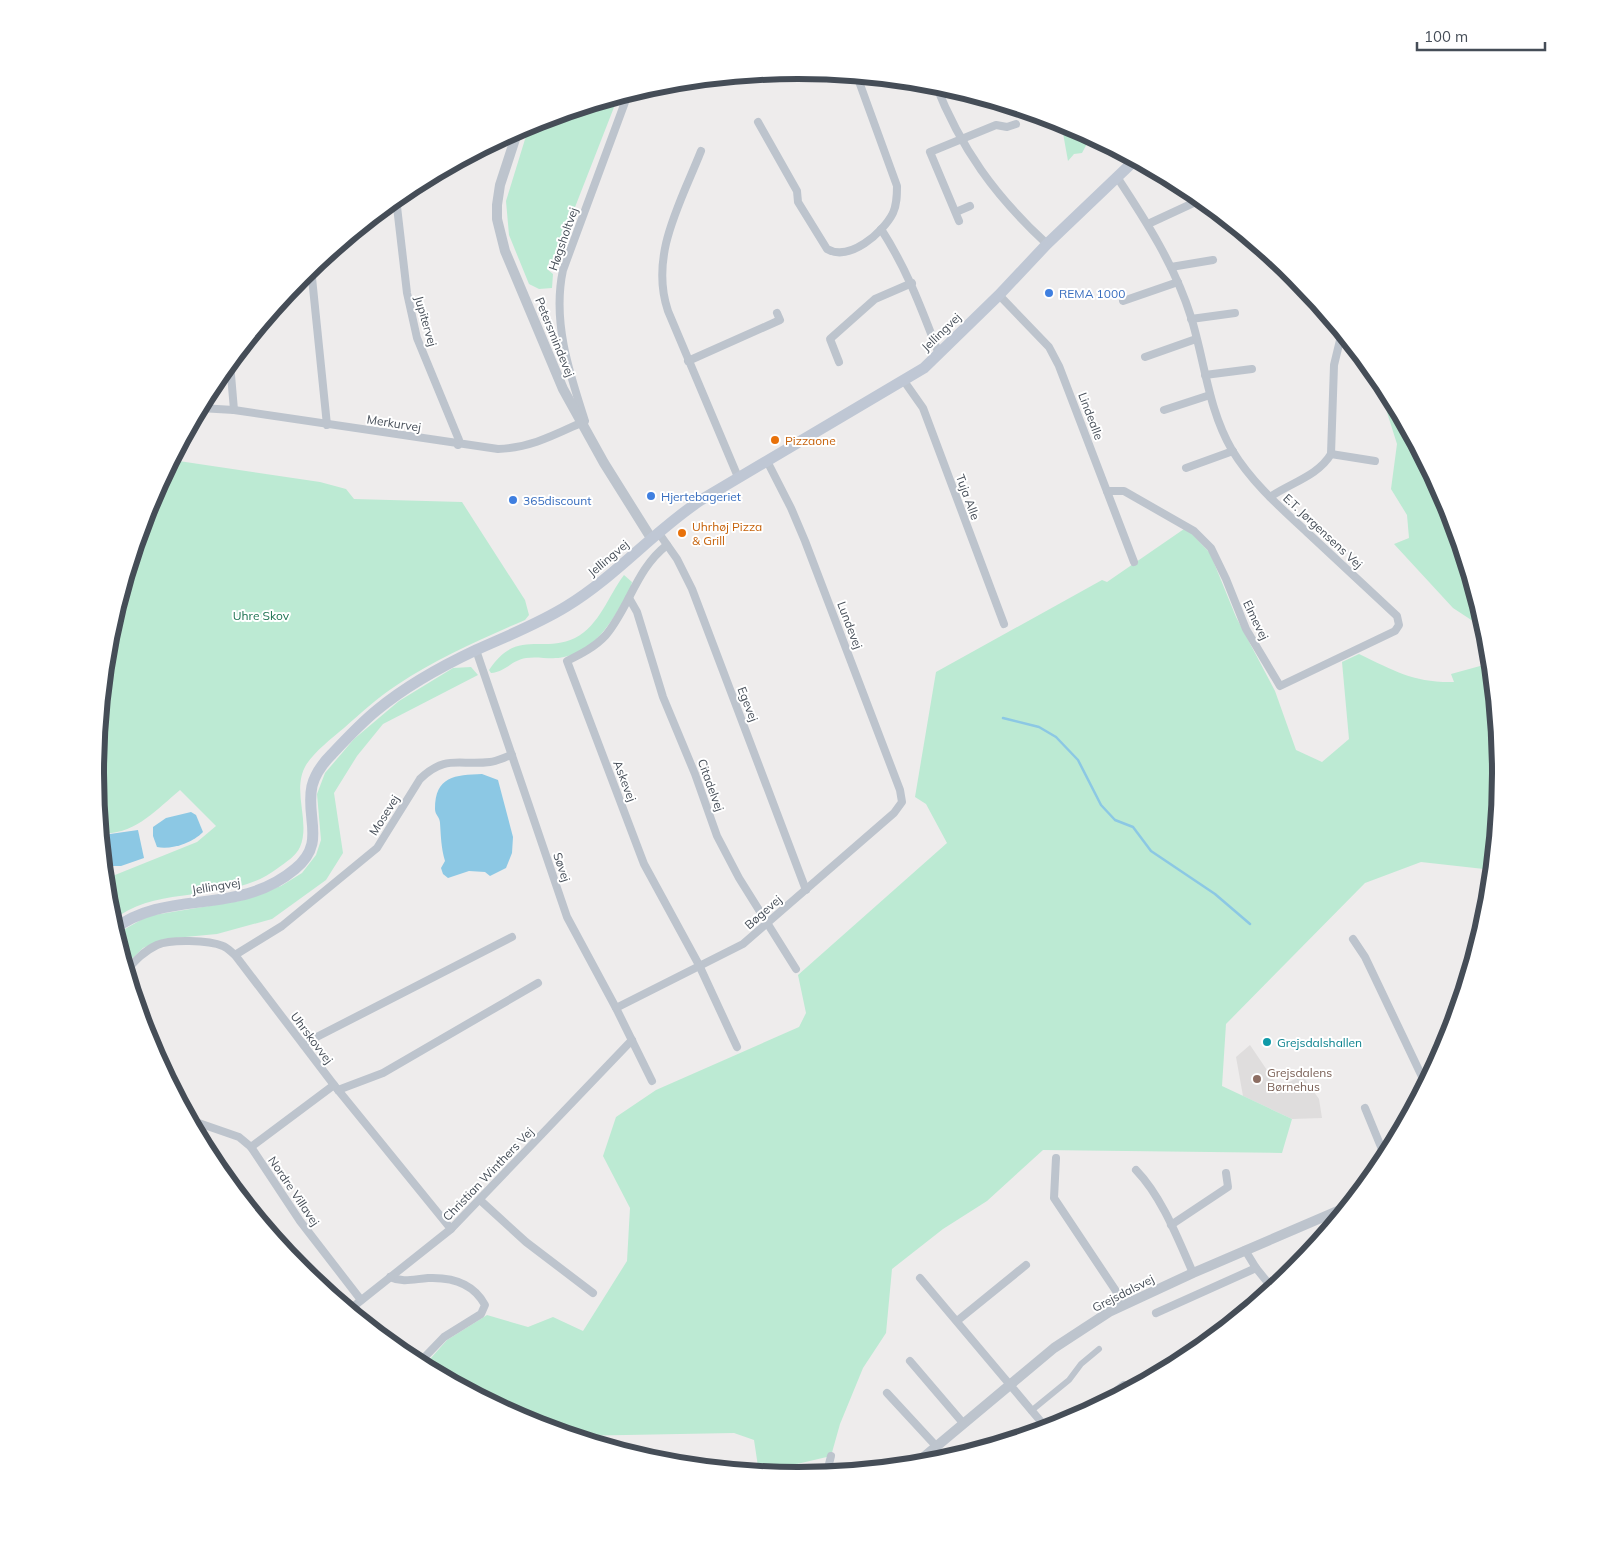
<svg xmlns="http://www.w3.org/2000/svg" width="1597" height="1547" font-family="Mulish,sans-serif">
  <style>
    .education { fill: #dfdddd }
    .green { fill: #bcead3 }
    .water { fill: #8cc8e4 }
    .lines { fill: none; stroke-linecap: round; stroke-linejoin: round }
    .stream { stroke: #8cc8e4; stroke-width: 2.5 }
    .pedestrian { stroke: #bdc4cd; stroke-width: 6 }
    .minor { stroke: #bdc4cd; stroke-width: 8 }
    .tertiary { stroke: #bdc4cd; stroke-width: 10 }
    .secondary { stroke: #bfc7d4; stroke-width: 11 }
    .shop-dot { fill: #3f7fe0; stroke: #fff; stroke-width: 2 }
    .food-dot { fill: #e8710a; stroke: #fff; stroke-width: 2 }
    .culture-dot { fill: #0f9aa8; stroke: #fff; stroke-width: 2 }
    .education-dot { fill: #8d6e63; stroke: #fff; stroke-width: 2 }
    .labels { text-anchor: middle; dominant-baseline: central; stroke-width: 4; stroke-linejoin: round; paint-order: stroke }
    .street-label { font-size: 12px; fill: #454d57; stroke: #fff }
    .shop-label { font-size: 12px; fill: #366cbe; stroke: #fff; text-anchor: start }
    .food-label { font-size: 12px; fill: #c56008; stroke: #fff; text-anchor: start }
    .park-label { font-size: 12px; fill: #1d7251; stroke: #fff }
    .culture-label { font-size: 12px; fill: #0d838f; stroke: #fff; text-anchor: start }
    .education-label { font-size: 12px; fill: #785e54; stroke: #fff; text-anchor: start }
    .rim { fill: none; stroke: #454d57; stroke-width: 6 }
  </style>
  <rect width="100%" height="100%" fill="#eeecec"/>
  <path class="education" d="M1250,1045l29,43 23,-13 17,24 3,19 -30,1 -49,-23 -7,-39z"/>
  <g class="green">
    <path d="M618,97l-64,164 -5,1 -2,7 6,5 -1,14 -13,1 -10,-5 -20,-49 -3,-34 24,-78z"/>
    <path d="M1061,122l30,14 -9,17 -8,1 -6,7z"/>
    <path d="M1389,392l60,113 40,134 -7,-12 -29,-19 -59,-64 15,-6 -2,-23 -16,-26 6,-45 -12,-38z"/>
    <path d="M172,460l148,22 26,7 8,10 108,3 63,98 4,15 -4,5c-44,19 -88,38 -128,65 -19,12 -36,28 -53,43 -12,10 -30,24 -38,37 -15,26 5,56 -6,82 -4,9 -14,15 -22,21 -49,38 -119,14 -166,53l-7,-42 92,-37 19,-16 -36,-36c-23,19 -46,46 -79,43l-6,-60 14,-137 40,-132z"/>
    <path d="M1184,529l7,4 19,20 26,64 39,74 21,59 26,12 27,-23 -7,-77 17,-8c36,17 55,29 95,28l-3,-8 40,-11 11,111 -9,96 -72,-8 -56,21 -139,141 -4,62 70,33 -10,34 -239,-3 -56,51 -44,28 -51,40 -6,64 -23,35 -23,56 -9,32 -72,17 -5,-33 -20,-7 -162,3 -43,-13 -106,-56 24,-27 40,-25 41,12 25,-10 30,14 44,-70 3,-53 -27,-52 13,-39 40,-27 143,-63 7,-14 -8,-38 149,-132 -21,-39 -11,-7 21,-125 166,-92 5,2z"/>
    <path d="M624,575l8,7 -2,8c-15,26 -33,61 -66,67 -12,3 -26,-1 -38,1 -14,2 -21,14 -35,15l-2,-3c28,-42 51,-16 86,-32 25,-13 33,-42 49,-63z"/>
    <path d="M471,667l7,8 -95,49 -26,32 -23,37 9,60 -17,27 -54,39 -55,15 -53,5 -21,9 -18,18 -9,-32 32,-18 91,-15 42,-15 21,-13 14,-18 5,-15 -4,-46 8,-21 29,-34 45,-38 54,-33z"/>
  </g>
  <g class="water">
    <path d="M482,774l16,6 15,57 -1,16 -6,15 -16,8 -5,-4 -16,-1 -21,7 -5,-4 -2,-6 4,-7c-4,-14 -4,-24 -5,-38 0,-6 -5,-8 -5,-14 0,-33 20,-34 47,-35z"/>
    <path d="M191,812l5,3 7,17c-10,11 -32,18 -46,15l-4,-11v-9l13,-9z"/>
    <path d="M138,830l6,28 -23,8h-13l-5,-7 -1,-21 8,-4z"/>
  </g>
  <g class="lines">
    <path class="stream" d="M1003,718l36,9 17,10 22,23 23,45 14,15 18,7 18,24 64,43 35,30"/>
    <g class="pedestrian">
      <path d="M1124,1385l12,-3 6,2"/>
      <path d="M1031,1411l38,-31 12,-16 18,-15"/>
    </g>
    <g class="minor">
      <path d="M935,83c26,66 60,113 112,161"/>
      <path d="M758,122l39,69 1,11 29,47c22,13 56,-16 66,-36 4,-9 4,-18 4,-27l-40,-110"/>
      <path d="M701,151c-20,51 -52,104 -33,160l70,166"/>
      <path d="M396,198l11,95 10,45 42,102 -1,5"/>
      <path d="M956,212l14,-6"/>
      <path d="M959,221l-29,-69 66,-27 11,2 9,-3"/>
      <path d="M1148,224l54,-25"/>
      <path d="M881,229c27,42 40,79 58,125"/>
      <path d="M1171,267l42,-7"/>
      <path d="M311,268l16,157"/>
      <path d="M999,295l50,52 10,19 75,196"/>
      <path d="M1123,301l55,-19"/>
      <path d="M1191,319l44,-6"/>
      <path d="M1145,357l51,-18"/>
      <path d="M688,361l92,-41 -3,-7"/>
      <path d="M839,362l-9,-23 45,-40 37,-16"/>
      <path d="M230,363l4,47"/>
      <path d="M1205,375l47,-6"/>
      <path d="M904,381l19,27 81,216"/>
      <path d="M200,408l34,2 264,39c33,-1 58,-15 87,-28 -16,-49 -33,-100 -22,-151l65,-176"/>
      <path d="M1164,410l46,-15"/>
      <path d="M1331,454l44,7"/>
      <path d="M1186,468l47,-17"/>
      <path d="M1107,491h17l70,40 17,17 15,31 20,50 34,57 115,-55 4,-6 -2,-9c-29,-27 -59,-55 -88,-82 -28,-26 -57,-51 -77,-84 -24,-41 -27,-88 -41,-133 -16,-51 -45,-96 -74,-140"/>
      <path d="M1270,497c20,-14 48,-21 61,-43l3,-89 8,-33"/>
      <path d="M658,532l19,27 15,30 114,301"/>
      <path d="M667,545c-31,24 -37,61 -61,90 -11,12 -25,19 -39,26l77,203 55,101 38,82"/>
      <path d="M629,598l8,14 26,85 32,77 22,62 22,42 57,91"/>
      <path d="M476,650l91,267 49,91 36,73"/>
      <path d="M1353,939l12,18 61,128"/>
      <path d="M235,955l47,-29 95,-78 43,-69c26,-25 39,-13 70,-17 7,-1 15,-5 22,-7"/>
      <path d="M127,970c8,-9 17,-19 30,-25 13,-6 52,-5 66,1 5,2 8,6 12,9l99,130 117,144"/>
      <path d="M616,1008l127,-64 151,-131 8,-11 -2,-12 -95,-249 -14,-33 -24,-47"/>
      <path d="M303,1044l209,-107"/>
      <path d="M338,1090l45,-17 155,-90"/>
      <path d="M1365,1108l21,51"/>
      <path d="M190,1120l49,17 12,10 49,74 61,79"/>
      <path d="M251,1147l83,-62"/>
      <path d="M1056,1158l-2,40 70,105"/>
      <path d="M1136,1170c26,27 42,69 57,103"/>
      <path d="M480,1200l46,42 67,51"/>
      <path d="M1171,1225l57,-38 -2,-14"/>
      <path d="M1245,1250l11,18 17,21"/>
      <path d="M390,1277c13,6 24,2 38,1 24,-1 46,6 57,27l-4,9 -37,23 -26,27"/>
      <path d="M920,1278l128,152"/>
      <path d="M349,1310l102,-81 181,-189"/>
      <path d="M1156,1313l100,-45"/>
      <path d="M957,1321l69,-56"/>
      <path d="M910,1361l53,62"/>
      <path d="M887,1393l49,53"/>
      <path d="M1088,1413l36,-28"/>
      <path d="M767,1474l61,-6 3,-12"/>
    </g>
    <g class="tertiary">
      <path d="M518,130l-18,55 -3,20v14l8,32 58,138 41,74 47,75"/>
      <path d="M913,1466l141,-118 55,-36 84,-39 156,-67"/>
    </g>
    <path class="secondary" d="M114,929c54,-41 124,-12 181,-60 32,-26 10,-51 17,-83 3,-12 11,-23 20,-32 14,-15 29,-31 45,-44 29,-24 65,-44 99,-60 31,-14 62,-26 91,-44 49,-30 86,-74 134,-106l223,-132 75,-73 48,-51 88,-84"/>
  </g>
  <g class="shop-dot">
    <circle cx="1049" cy="293" r="5"/>
    <circle cx="651" cy="496" r="5"/>
    <circle cx="513" cy="500" r="5"/>
  </g>
  <g class="food-dot">
    <circle cx="775" cy="440" r="5"/>
    <circle cx="682" cy="533" r="5"/>
  </g>
  <circle class="culture-dot" cx="1267" cy="1042" r="5"/>
  <circle class="education-dot" cx="1257" cy="1079" r="5"/>
  <g class="labels">
    <g class="street-label">
      <text transform="translate(563 239) rotate(-71)">Høgsholtvej</text>
      <text transform="translate(426 321) rotate(74)">Jupitervej</text>
      <text transform="translate(941 332) rotate(-44)">Jellingvej</text>
      <text transform="translate(555 337) rotate(68)">Petersmindevej</text>
      <text transform="translate(1091 416) rotate(69)">Lindealle</text>
      <text transform="translate(394 423) rotate(9)">Merkurvej</text>
      <text transform="translate(968 497) rotate(70)">Tuja Alle</text>
      <text transform="translate(1323 531) rotate(43)">E.T. Jørgensens Vej</text>
      <text transform="translate(608 558) rotate(-40)">Jellingvej</text>
      <text transform="translate(1256 620) rotate(64)">Elmevej</text>
      <text transform="translate(850 625) rotate(69)">Lundevej</text>
      <text transform="translate(748 704) rotate(69)">Egevej</text>
      <text transform="translate(625 781) rotate(69)">Askevej</text>
      <text transform="translate(711 785) rotate(70)">Citadelvej</text>
      <text transform="translate(384 815) rotate(-58)">Mosevej</text>
      <text transform="translate(562 867) rotate(72)">Søvej</text>
      <text transform="translate(216 886) rotate(-9)">Jellingvej</text>
      <text transform="translate(763 912) rotate(-41)">Bøgevej</text>
      <text transform="translate(312 1038) rotate(53)">Uhrskovvej</text>
      <text transform="translate(488 1174) rotate(-46)">Christian Winthers Vej</text>
      <text transform="translate(294 1191) rotate(56)">Nordre Villavej</text>
      <text transform="translate(1123 1293) rotate(-27)">Grejsdalsvej</text>
    </g>
    <g class="shop-label">
      <text x="1059" y="293">REMA 1000</text>
      <text x="661" y="496">Hjertebageriet</text>
      <text x="523" y="500">365discount</text>
    </g>
    <g class="food-label">
      <text x="785" y="440">Pizzaone</text>
      <text x="692" y="526">Uhrhøj Pizza<tspan x="692" dy="14">&amp; Grill</tspan></text>
    </g>
    <g class="park-label">
      <text x="261" y="615">Uhre Skov</text>
    </g>
    <g class="culture-label">
      <text x="1277" y="1042">Grejsdalshallen</text>
    </g>
    <g class="education-label">
      <text x="1267" y="1072">Grejsdalens<tspan x="1267" dy="14">Børnehus</tspan></text>
    </g>
  </g>
  <path d="M0 0H1597V1547H0ZM104 773a694 694 0 1 1 1388 0a694 694 0 1 1-1388 0Z" fill="#fff" fill-rule="evenodd"/>
  <path class="rim" d="M104 773a694 694 0 1 1 1388 0a694 694 0 1 1-1388 0Z"/>
  <path d="M1417 42v8h128v-8" fill="none" stroke="#454d57" stroke-width="2.5"/>
  <text x="1424" y="42" font-size="15" fill="#454d57" stroke="#ffffff" stroke-width="4" paint-order="stroke">100 m</text>
</svg>
